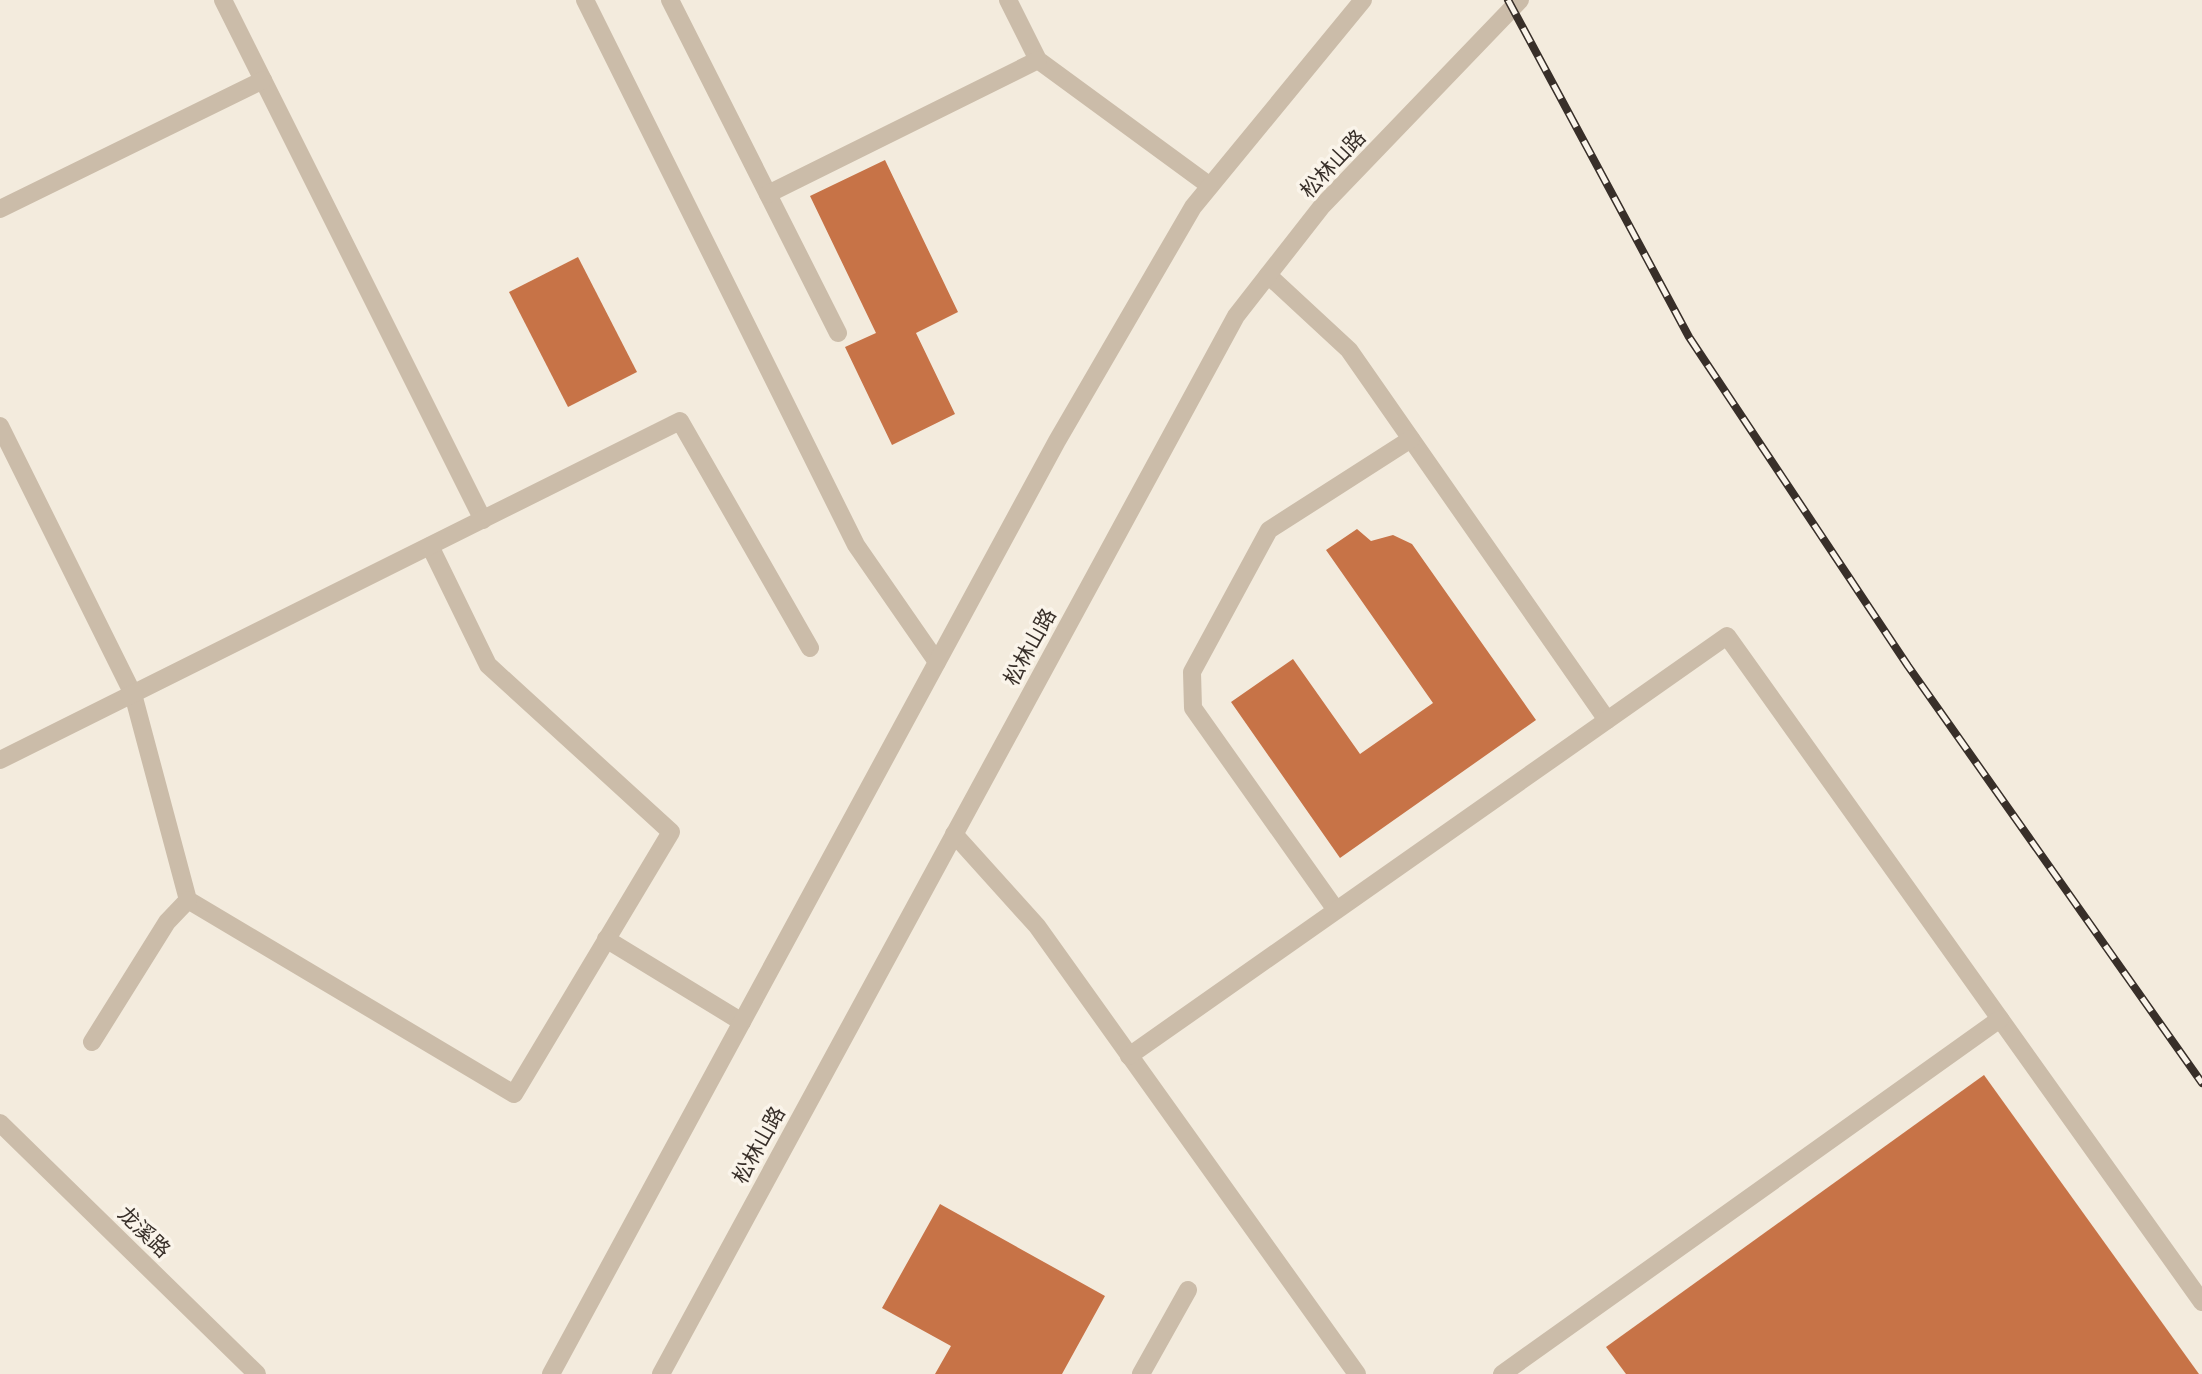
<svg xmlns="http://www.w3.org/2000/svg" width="2202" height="1374" font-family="Karla,'Noto Sans SC',sans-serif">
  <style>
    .building { fill: #c77347 }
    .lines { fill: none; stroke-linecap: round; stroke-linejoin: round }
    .service { stroke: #cbbca9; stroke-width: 18 }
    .minor { stroke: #cbbca9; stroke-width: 18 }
    .tertiary { stroke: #cbbca9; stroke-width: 18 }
    .rail-casing { stroke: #382f29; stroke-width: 8 }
    .rail { stroke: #faf4ea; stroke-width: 5; stroke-dasharray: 16; stroke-linecap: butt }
    .labels { text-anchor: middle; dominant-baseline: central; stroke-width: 7; stroke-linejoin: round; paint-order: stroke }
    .street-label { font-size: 21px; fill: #382f29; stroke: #faf4ea }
  </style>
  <rect width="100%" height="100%" fill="#f3ebdd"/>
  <g class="building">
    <path d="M885,160l73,152 -42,21 39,81 -63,31 -47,-98 31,-14 -66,-137z"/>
    <path d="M578,257l59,115 -69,35 -59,-115z"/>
    <path d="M1357,529l14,12 22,-6 19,9 124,176 -196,138 -109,-156 62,-43 67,95 73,-51 -107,-153z"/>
    <path d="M1984,1075l215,299h-573l-20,-27z"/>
    <path d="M940,1204l165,92 -43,78h-127l16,-28 -69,-38z"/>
  </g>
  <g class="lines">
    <g class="service">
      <path d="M223,0l260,520"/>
      <path d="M670,0l168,333"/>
      <path d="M1008,0l30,60 172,126"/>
      <path d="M768,194l270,-134"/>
      <path d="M0,209l263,-129"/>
      <path d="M1268,275l81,75 258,370"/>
      <path d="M0,426l133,268 55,206 326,194 157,-262 -183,-167 -58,-119"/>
      <path d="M0,760l680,-339 130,227"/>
      <path d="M954,834l83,92 320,448"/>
      <path d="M1336,910l-143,-202 -1,-36 77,-142 142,-91"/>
      <path d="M606,939l136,83"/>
      <path d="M92,1042l75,-120 21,-22"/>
      <path d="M1129,1056l598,-420 475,666"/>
      <path d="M1141,1374l47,-84"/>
      <path d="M1502,1374l498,-355"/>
    </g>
    <path class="minor" d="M585,0l271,545 81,117"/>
    <g class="tertiary">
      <path d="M0,1123l257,251"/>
      <path d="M551,1374l506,-933 136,-234 170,-207"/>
      <path d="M661,1374l575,-1058 86,-110 198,-206"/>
    </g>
    <g class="rail-casing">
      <path id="rail" d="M1508,0l181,337 219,329 294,417"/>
    </g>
    <use href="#rail" class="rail"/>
  </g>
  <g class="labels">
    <g class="street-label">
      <text transform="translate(1333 164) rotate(-47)">松林山路</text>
      <text transform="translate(1030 647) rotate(-61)">松林山路</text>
      <text transform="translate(759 1145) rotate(-61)">松林山路</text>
      <text transform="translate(144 1232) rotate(44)">龙溪路</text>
    </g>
  </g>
</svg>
